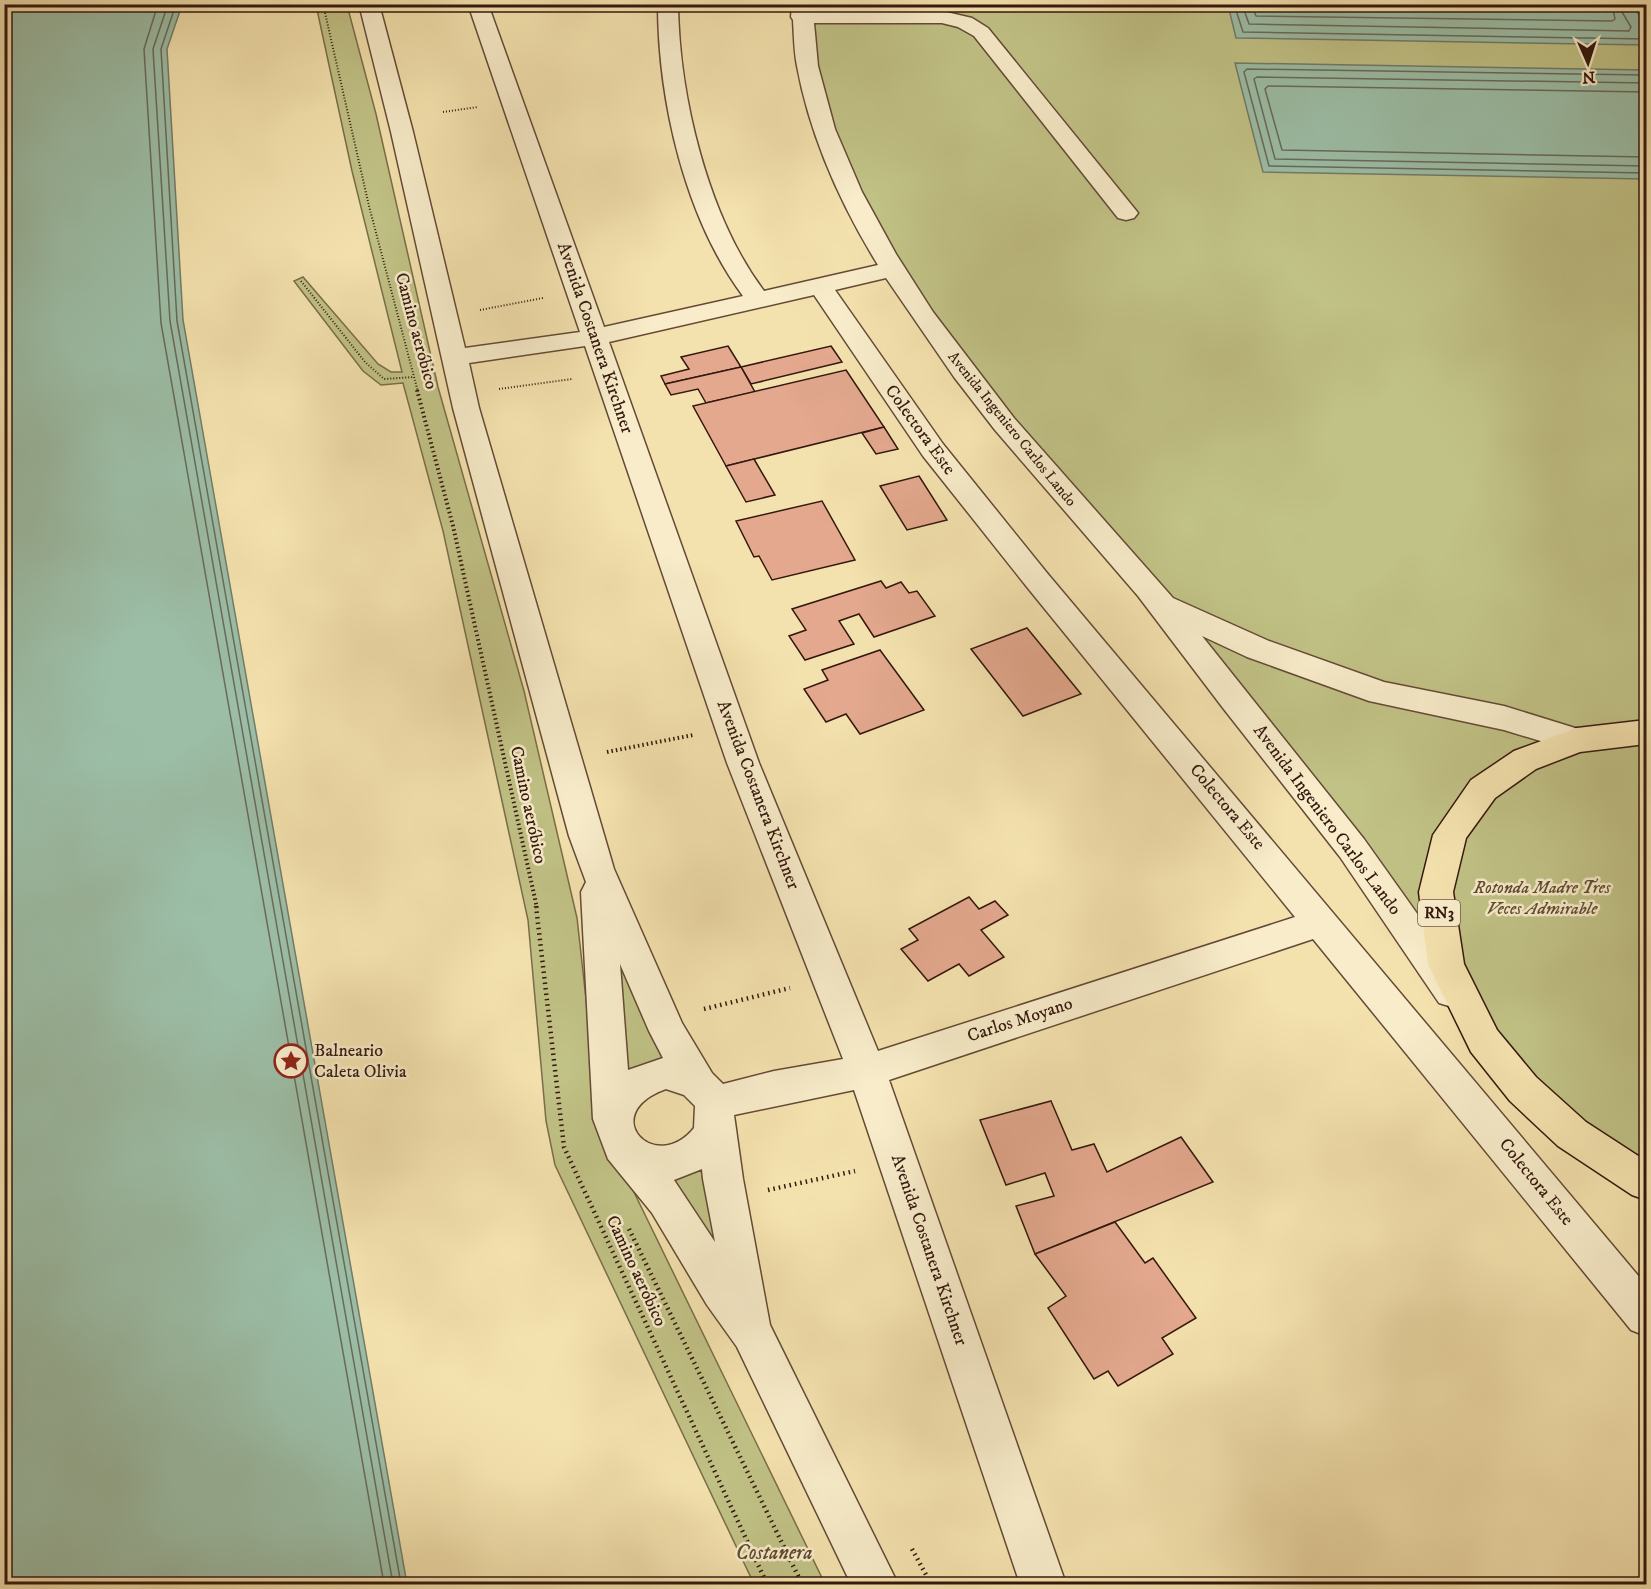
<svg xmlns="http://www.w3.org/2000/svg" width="1651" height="1589" font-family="'IM FELL DW Pica',serif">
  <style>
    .green { fill: #c1c286; stroke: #7a6d4a; stroke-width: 1.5 }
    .water { fill: #9cbea7; stroke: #727c6a; stroke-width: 1.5 }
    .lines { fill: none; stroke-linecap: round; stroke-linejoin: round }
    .shore { stroke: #686b5a; stroke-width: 1.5 }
    .building { fill: #e3a88e; stroke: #34180e; stroke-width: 1.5 }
    .minor-casing { stroke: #644a36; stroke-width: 3 }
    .highway-casing { stroke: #34180e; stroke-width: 3 }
    .path-far2 { stroke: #34180e; stroke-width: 2; stroke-dasharray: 1 2; stroke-linecap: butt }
    .path-far1 { stroke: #34180e; stroke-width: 4; stroke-dasharray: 1.5 3; stroke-linecap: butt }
    .path { stroke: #34180e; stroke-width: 4.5; stroke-dasharray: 1.5 4; stroke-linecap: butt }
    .minor { fill: #f8ecca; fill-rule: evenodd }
    .highway { fill: #f4e2ae; fill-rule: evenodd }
    .labels { text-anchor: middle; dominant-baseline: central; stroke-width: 5; stroke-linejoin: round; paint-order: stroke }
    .far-street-label { font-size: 15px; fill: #34180e; stroke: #f8ecca }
    .shield { fill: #f8ecca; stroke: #6f5846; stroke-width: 1.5 }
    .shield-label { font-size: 16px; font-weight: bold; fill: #34180e }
    .street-label { font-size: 18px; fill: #34180e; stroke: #f8ecca }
    .park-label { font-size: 18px; font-style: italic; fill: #5e4b32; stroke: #f8ecca }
    .poi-label { font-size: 18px; fill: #34180e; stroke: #f8ecca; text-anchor: start }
    .near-park-label { font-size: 21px; font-style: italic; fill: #5e4b32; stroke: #f8ecca }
  </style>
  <rect width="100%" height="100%" fill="#f4e2ae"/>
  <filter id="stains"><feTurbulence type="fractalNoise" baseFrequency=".00333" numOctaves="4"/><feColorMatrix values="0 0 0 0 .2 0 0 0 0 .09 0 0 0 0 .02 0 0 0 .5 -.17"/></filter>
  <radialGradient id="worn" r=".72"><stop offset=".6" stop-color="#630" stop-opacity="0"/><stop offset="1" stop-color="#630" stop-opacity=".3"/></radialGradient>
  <g class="green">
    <path d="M316,5h31l29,109 62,273 86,304 53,227 14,126 40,142 194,398h-71l-199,-419 -9,-44 -18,-201 -85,-389 -40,-148 -22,2 -18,-14 -69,-90 9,-4 75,87 13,8h11l-50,-201z"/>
    <path d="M802,5h844v1177l-74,-48 -628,-789 -121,-215z"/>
    <path d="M619,940l56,125 -49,14 -7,-71z"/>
    <path d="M705,1160l28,126 -77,-114z"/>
  </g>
  <g class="water">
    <path d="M5,4l177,1 -15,44 16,271 224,1264h-402z"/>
    <path d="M1228,5h405l13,22v18l-410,-7z"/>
    <path d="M1235,63l411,7v109l-383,-7z"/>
  </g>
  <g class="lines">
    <g class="shore">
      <path d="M158,4l-14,45 17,274 223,1261"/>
      <path d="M168,4l-15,45 17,272 223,1263"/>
      <path d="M176,4l-15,45 16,272 224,1263"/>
      <path d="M1234,4l9,28 403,7"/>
      <path d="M1242,4l7,20 380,7 2,-4 -9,-15 -1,-8"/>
      <path d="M1251,4l5,12 356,5 3,-2 -3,-15"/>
      <path d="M1646,75l-399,-6 -3,3 25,94 377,7"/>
      <path d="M1646,83l-389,-6 -3,2 21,80 371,7"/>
      <path d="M1646,92l-378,-6 -3,3 17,61 364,7"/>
    </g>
  </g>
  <g class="building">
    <path d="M728,346l13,21 -76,17 -4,-8 28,-7 -8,-12z"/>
    <path d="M831,346l11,16 -91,22 -10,-17z"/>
    <path d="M741,367l14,25 -49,11 -8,-14 -27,6 -6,-11z"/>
    <path d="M846,370l38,57 -158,39 -33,-60z"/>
    <path d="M884,427l14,22 -22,5 -14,-21z"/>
    <path d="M754,459l21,36 -29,7 -20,-36z"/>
    <path d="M919,476l28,44 -40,10 -27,-44z"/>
    <path d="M822,501l33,59 -83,20 -13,-24 -5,1 -18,-36z"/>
    <path d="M881,581l5,7 15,-6 8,11 8,-2 18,25 -61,21 -15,-23 -20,7 15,23 -49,16 -16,-24 17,-6 -14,-21z"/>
    <path d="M1027,628l54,66 -58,22 -52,-67z"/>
    <path d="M880,650l44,60 -64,24 -14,-20 -20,8 -22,-33 24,-9 -6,-10z"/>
    <path d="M969,897l10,12 16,-8 13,14 -27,15 23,27 -35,19 -10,-12 -31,17 -27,-32 17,-9 -9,-11z"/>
    <path d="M1051,1101l21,49 22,-6 13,28 74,-35 32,45 -178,72 -19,-48 38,-10 -9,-23 -39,12 -26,-65z"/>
    <path d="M1115,1222l30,41 8,-5 43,60 -34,20 11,16 -55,32 -10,-15 -14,8 -46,-71 18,-12 -31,-42z"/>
  </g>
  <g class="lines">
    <g class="minor-casing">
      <path id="minor" d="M359,4h20l34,128 52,216 115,-16 -112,-328h20l116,323 139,-31c-58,-78 -85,-195 -85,-292h20c1,92 30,213 86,287l114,-26c-37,-60 -68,-129 -81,-199 -3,-15 -3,-30 -4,-46l-2,-3 1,-13h20l1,7h129l30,7 16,10 146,180 4,5 -4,5 -8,2 -8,-2 -144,-182 -16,-9 -16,-4h-128l4,43 17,63 27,63 34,62 37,58 81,106 159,180 96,43 115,41 120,24 84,26 5,8 -5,8 -11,4 -73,-22 -135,-29 -122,-44 -45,-21 162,203 101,142 5,11 -5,11 -13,4 -13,-4 -99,-146 -117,-149 -85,-112 -143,-166 -41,-53 -68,-99 -51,12 108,154 104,129 599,712v51l-15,-6 -318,-391 -424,141 177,504h-46l-166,-494 -120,25 9,64 27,146 128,259h-47l-114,-237 -30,-42 -55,-92 -44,-54 -15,-40 -12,-227 5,-10 -17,-46 -116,-428 -62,-276zM814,295l109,161 104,131 268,330 -417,134 -119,-288 -150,-421zM585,346l142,417 116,296 -69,12 -51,13 -11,-11 -30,-50 -68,-154 -135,-461 -10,-45zM620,964l29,67 14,27 -35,12zM666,1089l18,6 11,11 -1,22c-39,48 -98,-14 -28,-39zM702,1169l1,10 12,63 -41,-62z"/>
    </g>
    <g class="highway-casing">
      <path id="highway" d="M1646,720v24l-66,8 -44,17 -41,29 -29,40 -13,54 11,72 33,66 39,47 50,45 60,39v39l-14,-5 -74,-49 -48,-45 -39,-49 -43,-88 -9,-72 14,-57 38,-55 43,-29 52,-19 11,-4z"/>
    </g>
    <g class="path-far2">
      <path d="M323,4l46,202 49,186"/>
      <path d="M443,112l35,-5"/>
      <path d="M301,281l64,81 19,17 30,-2"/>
      <path d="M480,310l63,-12"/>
      <path d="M499,389l73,-10"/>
    </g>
    <g class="path-far1">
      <path d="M417,390l36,136 84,382"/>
      <path d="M607,752l86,-17"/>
    </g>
    <g class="path">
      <path d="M536,906l28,241 203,437"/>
      <path d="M704,1009l86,-21"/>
      <path d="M768,1190l87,-19"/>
      <path d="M629,1229l173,355"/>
      <path d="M912,1549l19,35"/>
    </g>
    <use href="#minor" class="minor"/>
    <use href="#highway" class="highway"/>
  </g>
  <defs>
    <g id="sight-ring" transform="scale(1.725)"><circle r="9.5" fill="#f8ecca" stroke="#8f2418" stroke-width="1.5"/><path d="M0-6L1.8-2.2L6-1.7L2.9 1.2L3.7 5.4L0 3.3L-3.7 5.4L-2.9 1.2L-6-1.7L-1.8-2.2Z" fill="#8f2418"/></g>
  </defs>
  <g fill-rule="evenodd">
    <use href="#sight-ring" x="291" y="1061"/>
  </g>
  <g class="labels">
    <g class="far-street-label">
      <text transform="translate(1012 429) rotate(51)">Avenida Ingeniero Carlos Lando</text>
    </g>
    <rect class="shield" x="1418" y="900" width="42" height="26" rx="4.5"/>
    <g class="shield-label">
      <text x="1439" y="913">RN3</text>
    </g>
    <g class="street-label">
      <text transform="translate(416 331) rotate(75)">Camino aeróbico</text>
      <text transform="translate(595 338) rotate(71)">Avenida Costanera Kirchner</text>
      <text transform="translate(920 430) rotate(54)">Colectora Este</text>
      <text transform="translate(758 795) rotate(69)">Avenida Costanera Kirchner</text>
      <text transform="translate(528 805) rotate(78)">Camino aeróbico</text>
      <text transform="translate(1227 807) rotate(50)">Colectora Este</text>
      <text transform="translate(1327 820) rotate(53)">Avenida Ingeniero Carlos Lando</text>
      <text transform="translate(1020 1020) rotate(-18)">Carlos Moyano</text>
      <text transform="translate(1536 1182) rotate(51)">Colectora Este</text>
      <text transform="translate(929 1250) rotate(71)">Avenida Costanera Kirchner</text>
      <text transform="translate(636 1271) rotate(65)">Camino aeróbico</text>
    </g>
    <g class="park-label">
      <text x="1542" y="888">Rotonda Madre Tres<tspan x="1542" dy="21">Veces Admirable</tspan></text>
    </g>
    <g class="poi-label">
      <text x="314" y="1051">Balneario<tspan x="314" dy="21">Caleta Olivia</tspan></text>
    </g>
    <g class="near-park-label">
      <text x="774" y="1553">Costanera</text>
    </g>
  </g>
  <rect width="1651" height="1589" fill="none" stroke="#f4e2ae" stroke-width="24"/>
  <rect x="6" y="6" width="1639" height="1577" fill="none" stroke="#34180e" stroke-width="3"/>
  <rect x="12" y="12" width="1627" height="1565" fill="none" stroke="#34180e" stroke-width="1.5"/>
  <g transform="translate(1588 63) rotate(177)" stroke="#f8ecca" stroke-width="4.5" paint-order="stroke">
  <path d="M0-4.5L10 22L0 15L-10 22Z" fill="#34180e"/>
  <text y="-9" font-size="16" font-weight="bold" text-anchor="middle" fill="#34180e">N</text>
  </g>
  <rect width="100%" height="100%" filter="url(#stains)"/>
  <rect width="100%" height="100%" fill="url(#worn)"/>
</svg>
